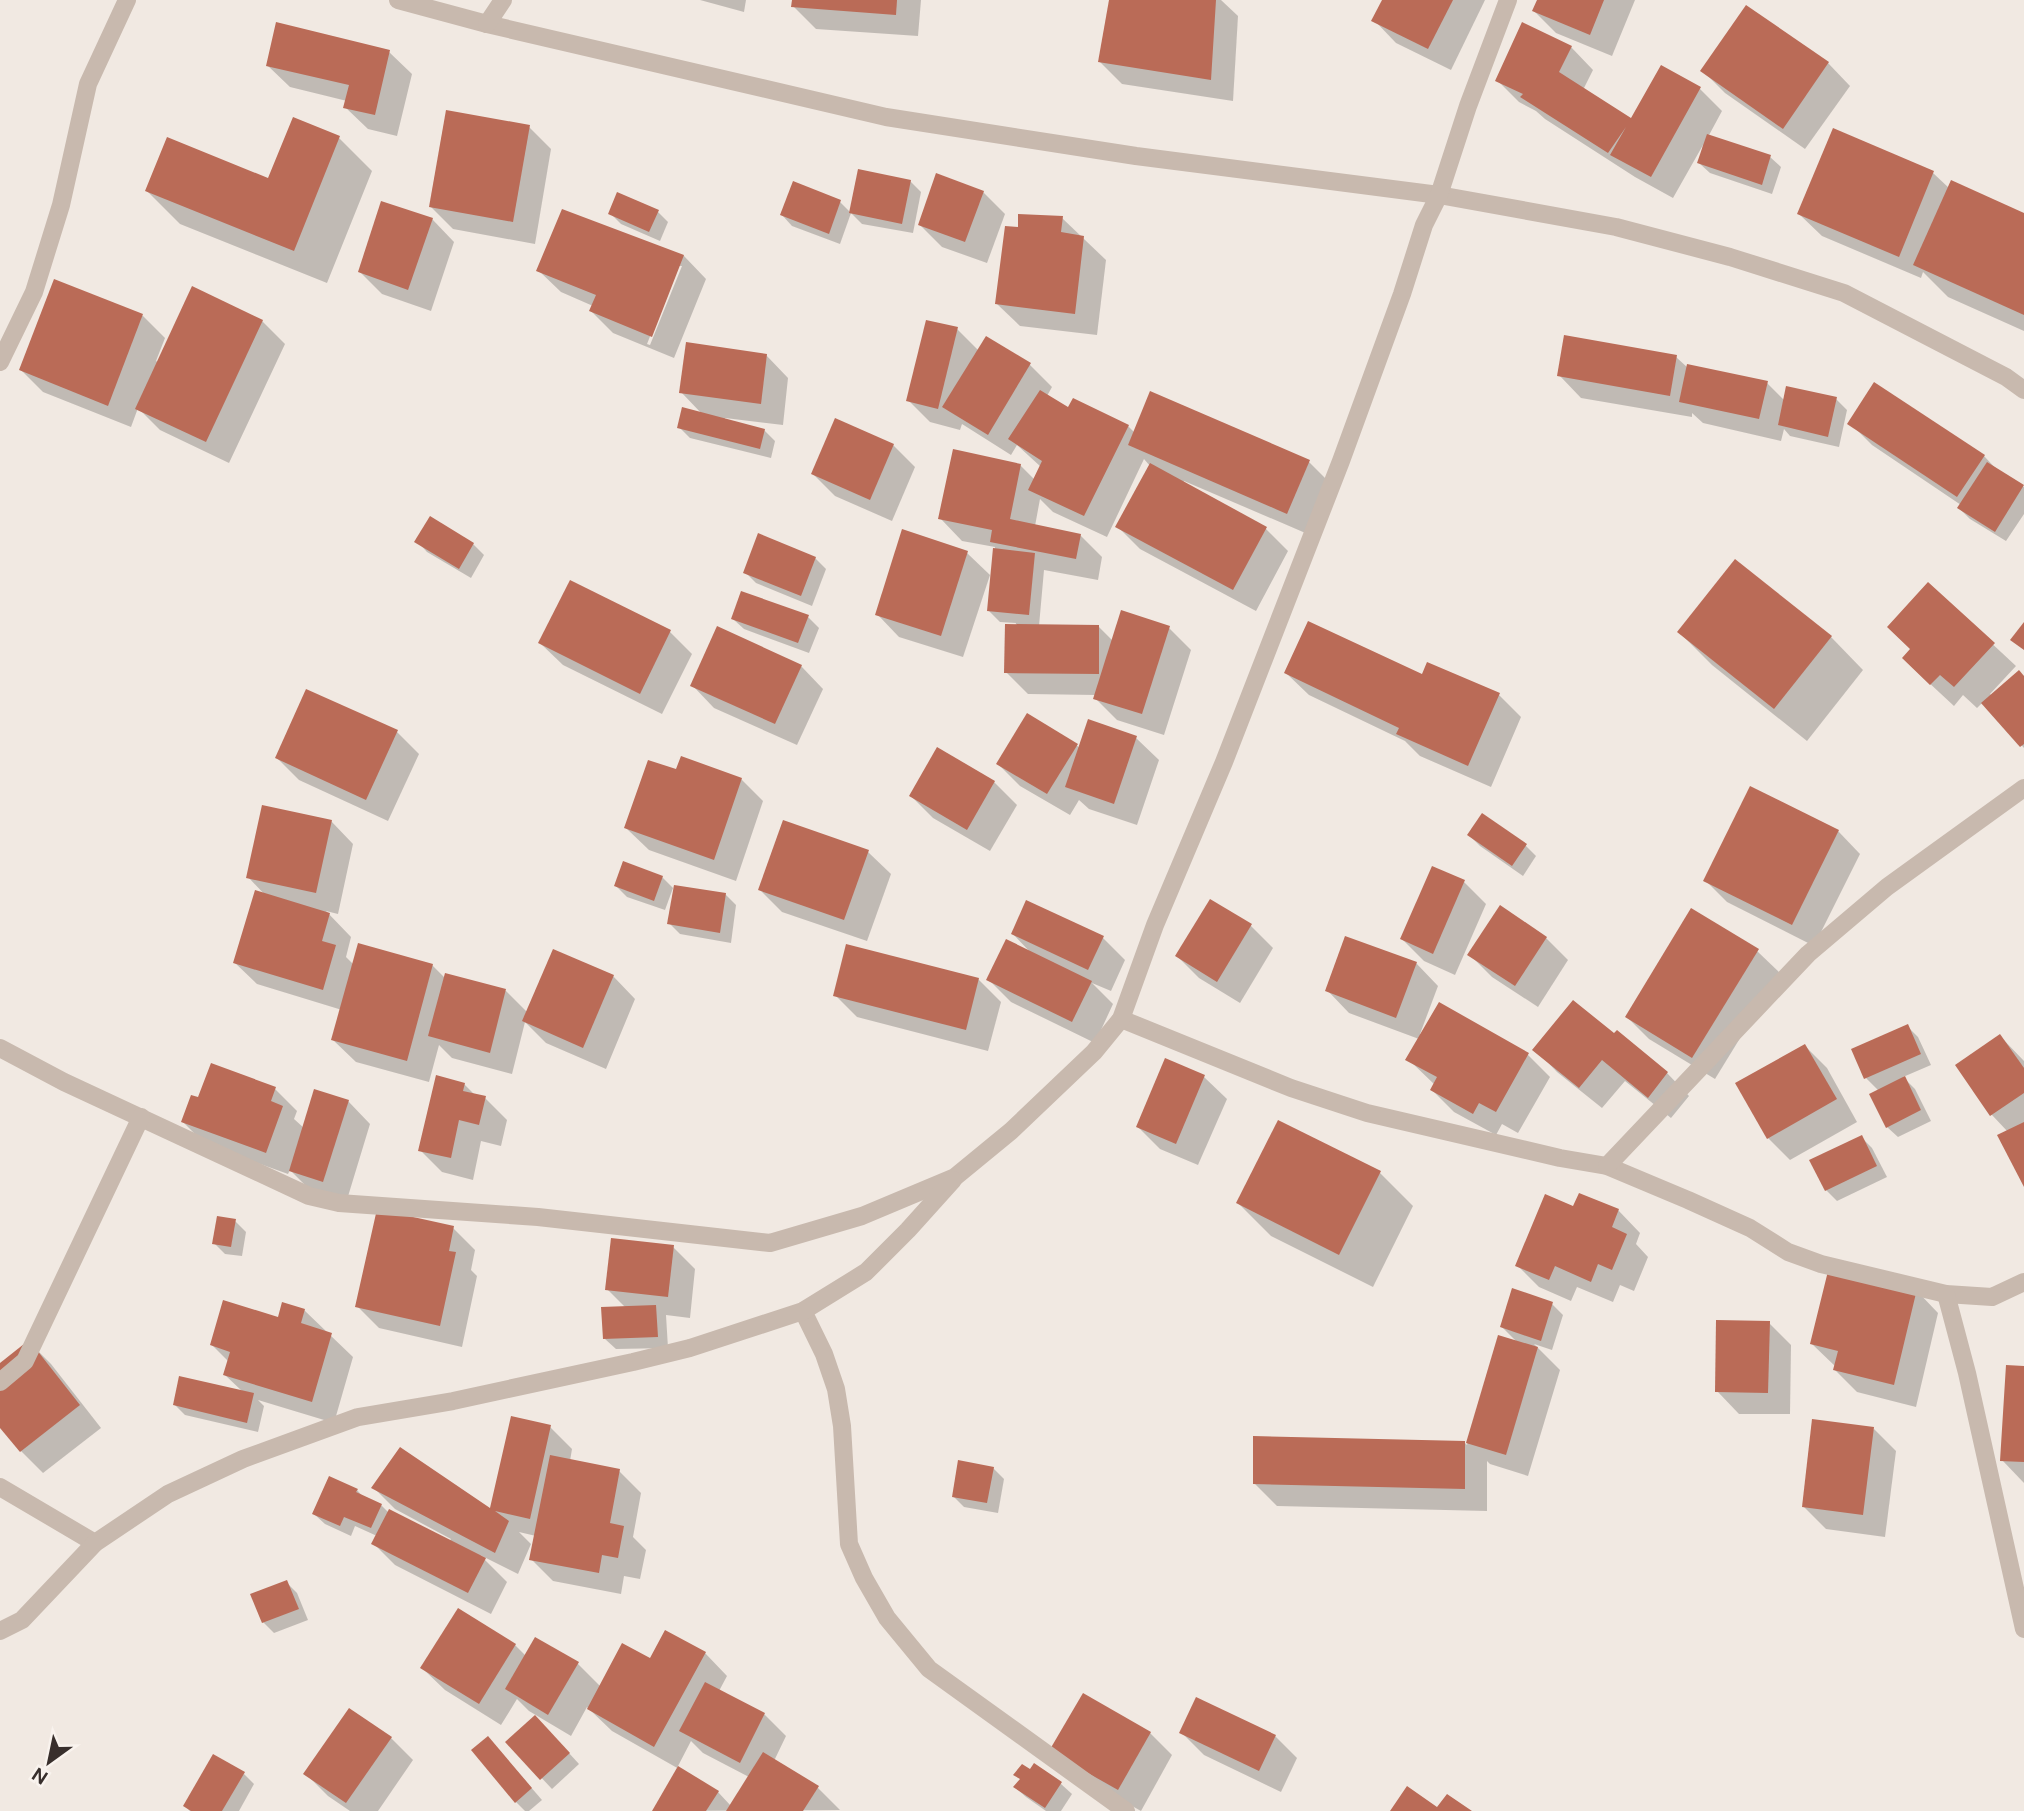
<svg xmlns="http://www.w3.org/2000/svg" width="2024" height="1811" font-family="'DM Sans',sans-serif">
  <style>
    .shadow { fill: #0003; fill-rule: evenodd }
    .building { fill: #ba6b57 }
    .lines { fill: none; stroke-linecap: round; stroke-linejoin: round }
    .street { stroke: #c8b9ae; stroke-width: 18 }
  </style>
  <rect width="100%" height="100%" fill="#f1e9e2"/>
  <g class="shadow">
    <path d="M700,0h46l-2,12z"/>
    <path d="M794,0h127l-3,36 -102,-7 -23,-23z"/>
    <path d="M1110,0h111l17,16 -5,85 -111,-17 -22,-22z"/>
    <path d="M1384,0h101l-34,70 -55,-27 -22,-23z"/>
    <path d="M1538,0h97l-23,56 -56,-23 -22,-22z"/>
    <path d="M1571,47l22,23 -10,20 49,31 30,-54 38,22 22,22 -14,26 62,20 11,10 -9,27 -62,-21 -11,-10 4,-18 -30,53 -38,-21 -90,-58 -9,-8 -17,-9 -22,-22z"/>
    <path d="M389,52l23,22 -15,62 -29,-7 -23,-22 2,-6 -57,-14 -23,-22z"/>
    <path d="M1828,63l22,23 -45,63 -80,-56 -22,-22z"/>
    <path d="M529,127l22,22 -16,95 -82,-15 -22,-22z"/>
    <path d="M339,138l33,33 -45,112 -147,-59 -33,-33 122,-11z"/>
    <path d="M1933,173l16,15 75,27v116l-76,-34 -25,-25 -2,6 -99,-42 -23,-22z"/>
    <path d="M910,181l11,11 -8,41 -51,-9 -11,-11z"/>
    <path d="M983,192l22,22 -18,49 -45,-16 -22,-22z"/>
    <path d="M840,202l11,11 -11,31 -48,-18 -10,-11z"/>
    <path d="M563,211l121,45 22,23 -32,79 -61,-25 -22,-22 2,-5 -32,-14 -23,-22zM678,266h4l-32,79 -3,-1z"/>
    <path d="M658,212l10,10 -8,19 -39,-17 -11,-11z"/>
    <path d="M1062,218l44,42 -9,75 -77,-9 -23,-22 22,-75z"/>
    <path d="M432,219l22,23 -23,69 -49,-17 -22,-22z"/>
    <path d="M55,282l88,34 22,22 -9,23 3,2 103,-42 23,23 -56,119 -69,-33 -22,-22 -7,19 -88,-35 -22,-22z"/>
    <path d="M957,329l22,22 7,-13 44,27 22,22 -5,9 21,14 60,16 7,7 174,29 22,22 -21,51 -126,-54 -1,2 83,46 22,22 -32,60 -116,-62 -23,-23 33,-60 -6,-7 -37,78 -54,-25 -13,-13 -5,27 45,9 22,22 -4,23 -54,-10 -5,56 60,1 14,14 56,-13 22,22 -27,85 -47,-15 -22,-22 1,-3 -68,-1 -22,-22 10,-49 -16,-1 -11,-11 6,-64 -33,-6 -22,-23 80,-53 15,15 6,-13 -24,-22 -6,10 -49,-31 -2,6 -30,-8 -22,-22z"/>
    <path d="M766,355l22,23 -5,47 -58,-7v2l39,10 11,11 -4,17 -81,-20 -11,-11 23,-13 -21,-22z"/>
    <path d="M1676,357l12,11 79,15 18,18 51,-2 11,11 -8,37 -49,-11 -6,-7 -3,12 -78,-18 -11,-10v4l-111,-19 -22,-23z"/>
    <path d="M1850,423l134,33 15,16 25,15v27l-18,27 -36,-22 -11,-11 2,-3 -89,-60z"/>
    <path d="M893,445l22,22 -23,54 -57,-25 -22,-22z"/>
    <path d="M417,541l56,3 11,11 -13,23 -44,-26z"/>
    <path d="M967,553l23,22 -27,82 -64,-20 -22,-23z"/>
    <path d="M815,558l11,11 -14,37 -56,-23 -11,-11z"/>
    <path d="M1929,585l87,81 -26,28 2,2 32,-19v71l-41,-46 -6,6 -14,-13 -9,11 -28,-26 -14,-30z"/>
    <path d="M808,617l11,11 -10,25 -65,-24 -11,-10z"/>
    <path d="M670,632l22,22 -30,60 -99,-49 -23,-22z"/>
    <path d="M1679,632l152,5 32,33 -56,71 -95,-76z"/>
    <path d="M801,666l22,23 -26,56 -83,-37 -22,-23z"/>
    <path d="M1286,673l137,4 76,18 22,22 -30,70 -71,-31 -15,-15 -96,-46z"/>
    <path d="M397,732l22,22 -31,67 -89,-41 -22,-22z"/>
    <path d="M1136,738l23,22 -22,65 -48,-16 -10,-9 -9,15 -50,-29 -22,-22 78,-19 4,3z"/>
    <path d="M938,749l56,33 23,23 -27,46 -57,-33 -22,-22z"/>
    <path d="M677,772l64,7 22,22 -27,80 -87,-31 -23,-22z"/>
    <path d="M331,821l22,23 -15,70 -12,-3 25,26 -5,20 8,8h78l13,13 61,13 22,22 85,-37 22,23 -29,70 -60,-26 -21,-21 -13,52 -60,-16 -13,-13 -10,37 -73,-20 -23,-22 9,-30 -85,-26 -23,-22 32,-66 -18,-19z"/>
    <path d="M784,823l84,29 23,22 -24,67 -85,-29 -22,-22z"/>
    <path d="M1838,831l22,23 -46,92 -87,-44 -22,-22z"/>
    <path d="M1469,835l57,11 10,10 -13,20 -43,-30z"/>
    <path d="M662,877l11,11 -8,22 -38,-13 -11,-11z"/>
    <path d="M1464,882l22,22 -31,71 -31,-14 -22,-22z"/>
    <path d="M725,894l11,11 -5,38 -51,-9 -11,-11z"/>
    <path d="M1250,925l23,23 -33,55 -41,-25 -22,-22z"/>
    <path d="M1013,934l90,4 22,22 -14,31 -19,-8 21,21 -18,39 -84,-41 -22,-22 42,-27z"/>
    <path d="M1546,938l22,22 -30,47 -46,-30 -22,-22z"/>
    <path d="M1757,951l23,22 -65,106 -66,-40 -22,-22z"/>
    <path d="M1416,963l22,23 -18,48 108,21 22,22 -32,56 -16,-9 -6,11 -42,-23 -22,-22 3,-5 -27,-26 11,-20 -70,-26 -22,-23z"/>
    <path d="M978,979l23,23 -13,49 -131,-34 -22,-22z"/>
    <path d="M1907,1026l11,11 13,28 -28,12 12,12 16,32 -33,16 -11,-10 -8,-36 -13,-13z"/>
    <path d="M1617,1032l50,41 22,23 -18,22 -46,-37 -23,27 -45,-36 -22,-23 79,-14z"/>
    <path d="M2000,1036l24,25v122l-16,-51 -16,-17 -35,-49z"/>
    <path d="M1805,1046l22,22 30,54 -67,38 -22,-22z"/>
    <path d="M1166,1060l38,17 23,22 -29,66 -38,-16 -22,-22z"/>
    <path d="M464,1084l12,12 9,2 22,22 -6,26 -20,-5 -8,39 -31,-8 -22,-22z"/>
    <path d="M275,1089l22,22 -3,8 10,9 44,-27 22,23 -24,79 -33,-10 -23,-23 -2,4 -83,-30 -22,-22 16,-22z"/>
    <path d="M1861,1137l11,11 15,29 -50,24 -11,-11z"/>
    <path d="M1380,1173l33,33 -40,81 -102,-51 -33,-33z"/>
    <path d="M1574,1209l44,1 22,23 -4,11 12,13 -14,34 -14,-6 -7,17 -36,-15 -6,14 -32,-14 -22,-22z"/>
    <path d="M235,1221l11,11 -4,24 -17,-2 -11,-11z"/>
    <path d="M453,1228l22,22 -4,20 6,6 -15,71 -83,-19 -22,-22z"/>
    <path d="M673,1247l22,22 -5,49 -24,-3 2,33 -52,1 -11,-10 21,-31 -19,-19z"/>
    <path d="M1916,1290l22,23 -22,94 -59,-15 -22,-22 1,-3 -24,-23z"/>
    <path d="M1513,1291l39,13 11,11 -11,35 -18,-6 26,26 -32,106 -38,-12 -3,-3v50l-210,-5 -22,-22 210,-41 2,2 33,-108 17,5 -15,-15z"/>
    <path d="M304,1310l49,47 -19,66 -76,-23 6,6 -6,26 -73,-17 -10,-10 68,-13 -18,-17 4,-13 -17,-17z"/>
    <path d="M1769,1323l22,22 -1,69h-51l-22,-23z"/>
    <path d="M29,1342l22,22 50,64 -58,45 -22,-22 -21,-26v-60z"/>
    <path d="M2024,1367v116l-22,-23z"/>
    <path d="M550,1427l22,22 -2,12 49,10 22,22 -8,44 13,13 -6,29 -16,-3 -3,18 -68,-13 -22,-22 5,-23 -17,-4 12,12 -13,30 -38,-19 27,27 -16,32 -96,-49 -22,-22 4,-7 -22,-10 -4,10 -26,-12 -11,-10 43,-24 7,8 17,7 8,8 60,29 2,-3 -56,-30 -22,-22 118,24z"/>
    <path d="M1874,1429l22,22 -11,86 -59,-8 -22,-22z"/>
    <path d="M993,1468l11,11 -6,34 -34,-6 -10,-10z"/>
    <path d="M286,1582l11,11 11,27 -34,13 -11,-11z"/>
    <path d="M515,1645l11,11 51,7 24,24 49,-27 55,-7 22,23 -8,15 45,23 22,22 -12,25 44,27 22,22 -186,1 25,-42 -67,-38 -25,-24 -16,29 -42,-25 -12,-12 -16,26 -56,-35 -23,-22zM691,1741l12,12 46,24 -18,29 -13,-14 -41,-24z"/>
    <path d="M546,1728l33,36 -27,25 -44,-47z"/>
    <path d="M1181,1732l94,4 22,22 -16,34 -77,-37z"/>
    <path d="M1150,1733l22,22 -31,56 -68,-38z"/>
    <path d="M391,1738l22,22 -35,51h-28l-22,-15 -22,-22z"/>
    <path d="M498,1749l44,51 -13,11h-4l-9,-9z"/>
    <path d="M1034,1765l27,19 11,10 -11,17h-15l-20,-14 -11,-10z"/>
    <path d="M244,1774l10,10 -15,27h-49l-5,-5z"/>
  </g>
  <g class="building">
    <path d="M792,0h105l-1,15 -105,-8z"/>
    <path d="M1109,0h107l-5,80 -113,-18z"/>
    <path d="M1382,0h71l-25,49 -57,-28z"/>
    <path d="M1537,0h67l-14,35 -58,-24z"/>
    <path d="M1746,5l83,57 -46,67 -83,-58z"/>
    <path d="M276,22l114,28 -15,65 -32,-7 6,-23 -83,-19z"/>
    <path d="M1522,22l50,24 -13,26 72,46 30,-53 40,22 -50,90 -41,-22 16,-28 -18,26 -88,-56 3,-3 -28,-13z"/>
    <path d="M446,110l84,15 -17,97 -84,-15z"/>
    <path d="M293,117l47,19 -46,115 -149,-60 22,-54 101,41z"/>
    <path d="M1833,128l101,43 -35,86 -102,-43z"/>
    <path d="M1707,134l64,21 -9,30 -65,-22z"/>
    <path d="M858,169l53,11 -9,44 -53,-11z"/>
    <path d="M936,173l48,18 -19,51 -47,-17z"/>
    <path d="M1951,180l73,33v102l-111,-50z"/>
    <path d="M793,181l48,19 -12,34 -49,-19z"/>
    <path d="M617,192l42,18 -10,22 -41,-18z"/>
    <path d="M381,201l52,17 -25,72 -50,-18z"/>
    <path d="M562,209l122,46 -32,82 -63,-26 7,-16 -60,-24z"/>
    <path d="M1018,214l45,2 -2,16 23,4 -9,78 -80,-10 10,-78 13,1z"/>
    <path d="M54,279l89,35 -35,92 -89,-36z"/>
    <path d="M192,286l71,34 -57,122 -71,-33z"/>
    <path d="M926,320l32,7 -20,82 -32,-8z"/>
    <path d="M1564,335l113,20 -7,41 -113,-20z"/>
    <path d="M986,336l45,27 -43,72 -46,-28z"/>
    <path d="M686,342l81,12 -6,50 -82,-11z"/>
    <path d="M1687,364l81,17 -9,38 -80,-17z"/>
    <path d="M1874,382l111,73 -28,42 -110,-73z"/>
    <path d="M1786,386l51,11 -9,40 -50,-12z"/>
    <path d="M1040,390l28,17 5,-9 56,27 -45,91 -56,-26 14,-29 -34,-22z"/>
    <path d="M1150,391l160,69 -23,54 -159,-69z"/>
    <path d="M682,407l83,22 -5,20 -83,-21z"/>
    <path d="M835,418l59,26 -24,56 -59,-26z"/>
    <path d="M953,449l68,15 -11,55 71,15 -5,25 -86,-17 2,-12 -54,-11z"/>
    <path d="M1987,462l37,23 -29,47 -38,-24z"/>
    <path d="M1150,463l117,64 -34,63 -118,-63z"/>
    <path d="M430,516l44,27 -15,26 -45,-27z"/>
    <path d="M902,529l66,22 -27,85 -66,-21z"/>
    <path d="M758,533l58,24 -15,39 -58,-23z"/>
    <path d="M993,548l42,5 -6,62 -42,-4z"/>
    <path d="M1735,559l97,77 -58,73 -97,-77z"/>
    <path d="M570,580l101,50 -31,64 -102,-51z"/>
    <path d="M1928,582l67,61 -41,44 -14,-12 -10,10 -28,-27 8,-9 -23,-22z"/>
    <path d="M741,591l68,24 -11,28 -67,-24z"/>
    <path d="M1121,610l49,16 -28,88 -49,-15z"/>
    <path d="M1308,621l114,53 5,-12 73,31 -32,73 -72,-32 3,-6 -115,-55z"/>
    <path d="M2024,622v28l-14,-10z"/>
    <path d="M1005,624l94,1v49l-95,-1z"/>
    <path d="M717,626l85,39 -27,59 -85,-38z"/>
    <path d="M2019,670l5,6v68l-4,3 -39,-44z"/>
    <path d="M306,689l92,41 -32,70 -91,-42z"/>
    <path d="M1027,713l51,31 -31,50 -51,-30z"/>
    <path d="M1088,719l49,17 -23,68 -49,-17z"/>
    <path d="M937,747l58,34 -28,49 -58,-34z"/>
    <path d="M681,756l61,22 -28,82 -90,-32 24,-68 28,9z"/>
    <path d="M1750,786l89,44 -47,95 -89,-44z"/>
    <path d="M262,805l70,15 -16,73 -70,-15z"/>
    <path d="M1482,813l45,31 -15,22 -45,-31z"/>
    <path d="M783,820l86,30 -25,70 -86,-30z"/>
    <path d="M623,861l40,15 -9,25 -40,-15z"/>
    <path d="M1432,866l33,14 -32,74 -33,-15z"/>
    <path d="M674,885l52,8 -6,40 -53,-9z"/>
    <path d="M255,890l75,23 -8,28 14,4 -13,45 -90,-27z"/>
    <path d="M1210,899l42,25 -35,58 -42,-26z"/>
    <path d="M1026,900l78,36 -16,34 -77,-36z"/>
    <path d="M1500,905l47,32 -32,49 -48,-31z"/>
    <path d="M1691,908l68,41 -67,109 -67,-41z"/>
    <path d="M1345,936l72,26 -21,56 -71,-27z"/>
    <path d="M1006,939l86,42 -20,41 -86,-42z"/>
    <path d="M358,943l75,21 -26,97 -76,-21z"/>
    <path d="M846,944l133,34 -13,52 -133,-34z"/>
    <path d="M553,949l61,26 -31,73 -61,-27z"/>
    <path d="M445,973l61,16 -16,64 -62,-17z"/>
    <path d="M1573,1000l41,33 3,-3 51,42 -20,26 -46,-38 -23,28 -47,-38z"/>
    <path d="M1439,1002l90,51 -33,59 -17,-9 -6,11 -43,-24 7,-13 -32,-17z"/>
    <path d="M1908,1024l13,30 -57,25 -13,-30z"/>
    <path d="M2000,1034l24,34v25l-34,23 -35,-51z"/>
    <path d="M1805,1044l32,55 -70,40 -32,-56z"/>
    <path d="M1165,1058l40,17 -29,69 -40,-17z"/>
    <path d="M211,1063l65,24 -5,14 12,5 -17,47 -85,-31 10,-27 7,2z"/>
    <path d="M436,1075l29,8 -2,8 23,5 -7,29 -20,-5 -8,38 -33,-7z"/>
    <path d="M1905,1076l16,34 -35,18 -17,-34z"/>
    <path d="M314,1089l35,11 -26,82 -34,-11z"/>
    <path d="M1278,1120l103,51 -42,84 -103,-52z"/>
    <path d="M2024,1122v65l-27,-52z"/>
    <path d="M1862,1135l15,31 -52,25 -16,-31z"/>
    <path d="M1579,1193l40,16 -7,18 15,7 -15,36 -14,-6 -7,18 -36,-16 -6,14 -34,-14 30,-72 28,12z"/>
    <path d="M377,1209l77,17 -5,25 7,1 -16,74 -85,-19z"/>
    <path d="M217,1216l19,3 -5,28 -19,-3z"/>
    <path d="M611,1238l63,7 -6,52 -63,-7z"/>
    <path d="M1829,1267l88,22 -23,96 -61,-15 5,-19 -28,-7z"/>
    <path d="M1512,1288l41,14 -12,39 -41,-14z"/>
    <path d="M223,1300l55,17 4,-15 23,7 -4,14 31,10 -20,69 -89,-27 7,-23 -20,-7z"/>
    <path d="M656,1305l2,32 -55,2 -2,-32z"/>
    <path d="M1716,1320l54,1 -2,72 -53,-1z"/>
    <path d="M1498,1335l40,12 -32,108 -40,-12z"/>
    <path d="M29,1340l51,65 -60,47 -20,-24v-65z"/>
    <path d="M2006,1365l18,1v96l-24,-1z"/>
    <path d="M179,1376l75,17 -7,30 -74,-18z"/>
    <path d="M511,1416l40,9 -21,94 -35,-8 14,10 -14,32 -124,-65 29,-41 90,61z"/>
    <path d="M1812,1419l62,8 -11,88 -61,-8z"/>
    <path d="M1253,1436l212,5v48l-212,-5z"/>
    <path d="M550,1455l70,14 -10,54 14,3 -6,32 -16,-3 -3,18 -70,-13z"/>
    <path d="M958,1460l36,7 -7,36 -35,-6z"/>
    <path d="M329,1476l29,13 -2,3 26,12 -11,24 -27,-11 -4,9 -28,-12z"/>
    <path d="M389,1509l97,49 -18,35 -97,-49z"/>
    <path d="M287,1580l12,29 -37,14 -12,-29z"/>
    <path d="M458,1608l58,36 -37,60 -59,-36z"/>
    <path d="M665,1630l41,22 -52,95 -67,-38 35,-66 28,15z"/>
    <path d="M535,1637l44,25 -31,53 -43,-26z"/>
    <path d="M705,1682l60,31 -25,50 -61,-32z"/>
    <path d="M1083,1693l68,39 -33,58 -69,-39z"/>
    <path d="M1196,1697l80,38 -17,36 -80,-38z"/>
    <path d="M349,1708l43,29 -46,66 -43,-29z"/>
    <path d="M535,1715l35,38 -30,27 -35,-38z"/>
    <path d="M488,1736l44,52 -17,15 -44,-53z"/>
    <path d="M763,1752l56,34 -16,25h-77z"/>
    <path d="M213,1754l32,18 -23,39h-31l-8,-5z"/>
    <path d="M1034,1763l28,19 -17,26 -32,-21 7,-8 -7,-4 9,-11 8,5z"/>
    <path d="M678,1766l41,25 -13,20h-54z"/>
    <path d="M1407,1786l30,21 10,-13 25,17h-82z"/>
  </g>
  <g class="lines">
    <g class="street">
      <path d="M398,0l89,24 399,93 250,39 303,39 177,32 114,30 114,36 162,84 18,13"/>
      <path d="M487,24l16,-24"/>
      <path d="M0,362l34,-70 27,-87 27,-121 39,-84"/>
      <path d="M1121,1019l170,69 76,25 193,45 47,8 81,34 62,28 38,24 33,12 125,30 46,3 32,-15"/>
      <path d="M0,1048l64,34 245,114 30,7 199,14 232,26 92,-27 93,-39 56,-46 83,-79 27,-33 34,-94 69,-163 117,-301 61,-167 22,-69 15,-30 29,-89 40,-106"/>
      <path d="M1607,1166l201,-212 79,-67 137,-99"/>
      <path d="M1946,1294l21,79 57,256"/>
      <path d="M803,1311l21,43 12,35 6,37 7,118 15,34 23,40 42,51 197,142"/>
      <path d="M0,1382l25,-21 116,-244"/>
      <path d="M0,1487l95,56"/>
      <path d="M0,1631l22,-11 73,-77 73,-49 75,-35 115,-42 95,-16 180,-39 57,-14 113,-37 63,-39 42,-42 45,-50"/>
    </g>
  </g>
  <g transform="translate(49 1762) rotate(213)" stroke="#f9f3ee" stroke-width="5" paint-order="stroke">
  <path d="M0-5L12 26L0 18L-12 26Z" fill="#382f2c"/>
  <text y="-10" font-size="19" font-weight="bold" text-anchor="middle" fill="#382f2c">N</text>
  </g>
</svg>
